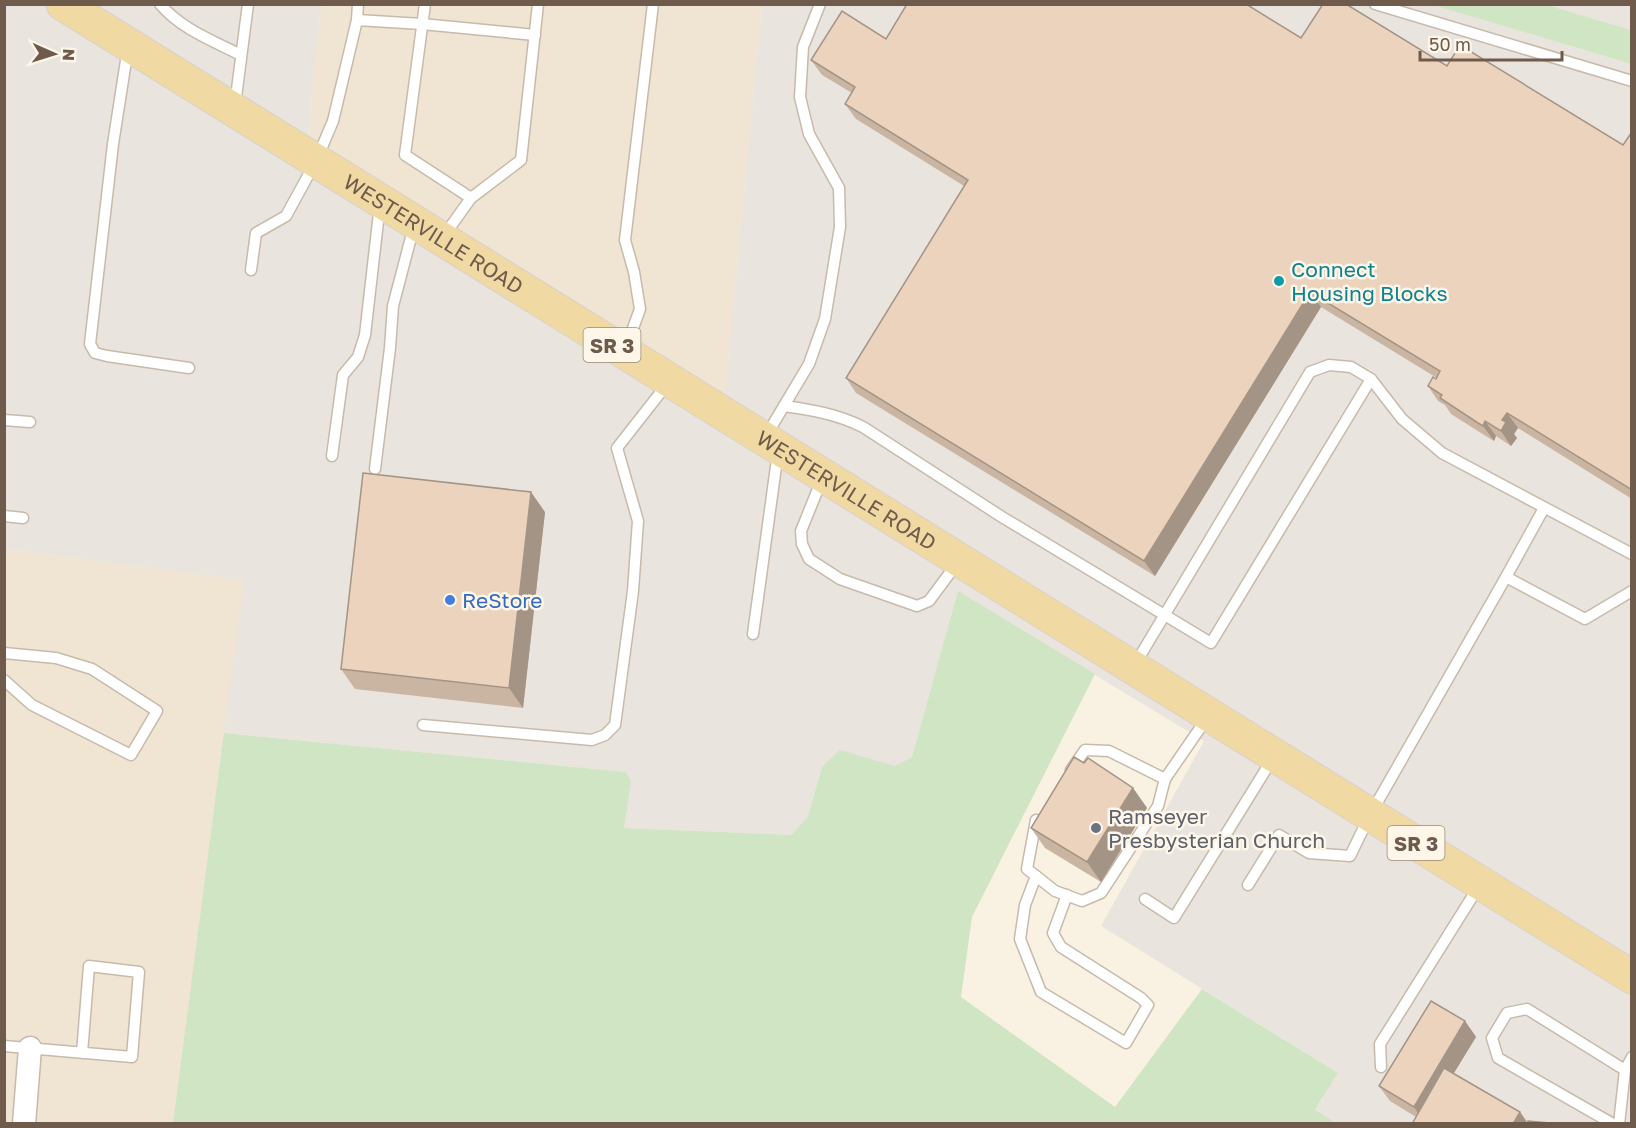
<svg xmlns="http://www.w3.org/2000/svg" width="1636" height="1128" font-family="'Golos Text',sans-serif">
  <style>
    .residential { fill: #f0e4d3 }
    .industrial { fill: #e9e4de }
    .green { fill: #cfe5c4 }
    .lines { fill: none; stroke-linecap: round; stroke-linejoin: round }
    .service-casing { stroke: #c8baab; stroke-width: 13 }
    .minor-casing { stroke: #c8baab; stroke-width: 25 }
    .primary-casing { stroke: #d6d1cd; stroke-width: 35 }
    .service { stroke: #fff; stroke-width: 10 }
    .minor { stroke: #fff; stroke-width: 22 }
    .primary { stroke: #f1d9a3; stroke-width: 33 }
    .wall { fill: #cab5a3 }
    .shaded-wall { fill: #a49485 }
    .building { fill: #ebd3be; stroke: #a49485; stroke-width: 1.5 }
    .culture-dot { fill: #0f9aa8; stroke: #fdf6e9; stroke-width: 2 }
    .shop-dot { fill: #3f7fe0; stroke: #fdf6e9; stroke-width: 2 }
    .worship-dot { fill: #6b7280; stroke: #fdf6e9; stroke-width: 2 }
    .labels { text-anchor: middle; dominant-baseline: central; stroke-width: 5; stroke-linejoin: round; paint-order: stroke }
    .shield { fill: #fdf6e9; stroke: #998a7b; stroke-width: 1.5 }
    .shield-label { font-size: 20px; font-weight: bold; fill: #6e5b4c }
    .street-label { font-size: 21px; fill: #6e5b4c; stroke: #fdf6e9 }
    .culture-label { font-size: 21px; fill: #0d838f; stroke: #fdf6e9; text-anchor: start }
    .shop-label { font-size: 21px; fill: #366cbe; stroke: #fdf6e9; text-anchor: start }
    .worship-label { font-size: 21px; fill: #5b616d; stroke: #fdf6e9; text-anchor: start }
  </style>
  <rect width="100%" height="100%" fill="#f9f2e3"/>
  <g class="residential">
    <path d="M321,5h441l-39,410 -417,-259z"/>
    <path d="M5,549l240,31 -72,543 -168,1z"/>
  </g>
  <g class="industrial">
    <path d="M5,5h316l-15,151 417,258 39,-409h671l198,59v1059l-295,1 -21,-13 23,-38 -237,-147 103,-185 -246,-149 -46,165 -18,9 -72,1 -14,49 -15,19 -170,-7 8,-47 -5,-9 -402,-39 20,-153 -239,-31z"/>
    <path d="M1547,5h84v25z"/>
  </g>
  <g class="green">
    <path d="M1433,5h114l84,25v34z"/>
    <path d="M958,591l137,83 -123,243 -11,80 154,110 87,-118 136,84 -23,37 21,13h-1163l51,-390 402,39 5,9 -7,47 168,7 16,-19 14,-49 18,-17 54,16 18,-9z"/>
  </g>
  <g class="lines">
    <g class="service-casing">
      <g id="service">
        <path d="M160,4c21,25 53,37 81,51"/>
        <path d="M425,4l-20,151 66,43"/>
        <path d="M1375,4l257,77"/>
        <path d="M357,20l1,-16"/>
        <path d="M128,48l-15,96 -23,200 5,9 12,3 82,12"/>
        <path d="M235,105l13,-101"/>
        <path d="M443,237l28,-39 50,-38 17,-156"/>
        <path d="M251,270l5,-37 30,-17 30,-55 17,-40 24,-101 65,4 113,11"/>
        <path d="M625,350l15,-41 -6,-37 -9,-32 28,-236"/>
        <path d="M784,406c28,4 53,8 79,21l139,90 209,126 160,-264"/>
        <path d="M4,420l26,2"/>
        <path d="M766,436l43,-72 16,-45 15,-92 -1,-39 -30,-54 -9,-37 3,-50 17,-43"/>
        <path d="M332,456l11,-81 15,-18 7,-22 15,-131"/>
        <path d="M375,469l15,-121 3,-42 21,-80"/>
        <path d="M822,479l-21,52 1,13 7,15 31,20 77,27 12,-5 29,-39"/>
        <path d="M4,516l19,2"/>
        <path d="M1506,577l38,-69"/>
        <path d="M753,634l25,-182"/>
        <path d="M4,653l52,5 36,11 65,42 -26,44 -99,-50 -28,-25"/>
        <path d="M1134,666l176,-294 19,-7 22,2 20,12 31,40 40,34 190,101"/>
        <path d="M423,725l169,15 13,-5 10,-10 18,-134 5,-70 -21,-73 51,-65"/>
        <path d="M1071,770l14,-20 24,1 56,28 42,-61"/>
        <path d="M1036,820l-9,49 28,22 27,10 19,-8 57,-87 7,-27"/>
        <path d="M1036,876l-11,29 -5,34 21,53 85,51 22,-38 -7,-7 -80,-51 -8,-14 14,-38"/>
        <path d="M1248,885l31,-50 30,18 41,3 20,-41 136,-238 79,42 47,-28"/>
        <path d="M1145,899l29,19 99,-160"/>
        <path d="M4,1046l128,11 7,-85 -50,-6 -7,87"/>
        <path d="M1381,1067l-1,-23 99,-158"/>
        <path d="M1613,1124l-115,-66 -6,-20 15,-25 20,-4 98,61 7,-13"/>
        <path d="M1619,1124l6,-54"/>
      </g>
    </g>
    <g class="minor-casing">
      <path id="minor" d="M24,1124l6,-76"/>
    </g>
    <g class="primary-casing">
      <g id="primary">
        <path id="s1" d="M63,4l1569,973"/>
      </g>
    </g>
    <use href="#service" class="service"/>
    <use href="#minor" class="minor"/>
    <use href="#primary" class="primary"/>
  </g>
  <g class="wall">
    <path d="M1301,38l146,28 176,79 9,-13v367l-114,-71 -4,6 3,4 -6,8 -15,-10 -2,5 -5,-3 -38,-24 -6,-9 -7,-4 -10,-15 9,-8 -116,-71 -166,269 -299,-183 -10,-15 118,-192 -108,-67 -11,-15 7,-11 -30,-18 -11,-15 75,-21z"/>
    <path d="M545,512l-22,196 -168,-19 -14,-20z"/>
    <path d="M1133,788l14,20 -46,74 -56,-34 -14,-20z"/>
    <path d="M1431,1001l34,20 11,16 -23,37 67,38 8,11v-2l21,2 1,1h-138l4,-7 -26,-16 -11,-15z"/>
  </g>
  <g class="shaded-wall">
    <path d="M1310,292l11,15 -166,269 -11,-15z"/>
    <path d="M1507,413l11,15 -4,6 3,4 -6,8 -10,-15 1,-11z"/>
    <path d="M1485,421l11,15 -2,5 -11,-15z"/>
    <path d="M531,492l14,20 -22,196 -14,-20z"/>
    <path d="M1133,788l14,20 -46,74 -14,-20z"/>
    <path d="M1465,1021l11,16 -52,85 -10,-15z"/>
    <path d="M1520,1112l8,12h-15z"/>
  </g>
  <g class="building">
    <path d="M907,4h339l55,34 22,-34h23l101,62 13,-21 163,100 9,-13v358l-125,-77 -5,7 4,2 -5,9 -16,-10 -2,5 -5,-3 -38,-25 2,-3 -14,-9 5,-9 3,2 4,-8 -130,-79 -166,269 -298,-183 122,-198 -123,-76 10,-17 -44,-27 31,-49 44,28z"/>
    <path d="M363,473l168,19 -22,196 -168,-19z"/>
    <path d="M1074,757l10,6 4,-5 45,30 -46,74 -56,-34z"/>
    <path d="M1431,1001l34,20 -51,86 -35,-21z"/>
    <path d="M1444,1068l76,44 -7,12h-101z"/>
    <path d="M1528,1121l21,2v1h-21z"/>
  </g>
  <circle class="culture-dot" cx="1279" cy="281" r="6"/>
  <circle class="shop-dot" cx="450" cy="600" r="6"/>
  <circle class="worship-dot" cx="1096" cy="828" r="6"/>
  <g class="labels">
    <g class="shield">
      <rect x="583.5" y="328" width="57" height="34" rx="4.5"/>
      <rect x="1387.5" y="826" width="57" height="34" rx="4.5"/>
    </g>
    <g class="shield-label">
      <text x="612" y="345">SR 3</text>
      <text x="1416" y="843">SR 3</text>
    </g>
    <g class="street-label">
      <text stroke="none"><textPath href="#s1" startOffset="436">WESTERVILLE ROAD</textPath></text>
      <text stroke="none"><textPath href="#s1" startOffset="922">WESTERVILLE ROAD</textPath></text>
    </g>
    <g class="culture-label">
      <text x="1291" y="269">Connect<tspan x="1291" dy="24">Housing Blocks</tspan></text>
    </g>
    <g class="shop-label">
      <text x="462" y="600">ReStore</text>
    </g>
    <g class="worship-label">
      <text x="1108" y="816">Ramseyer<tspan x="1108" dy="24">Presbysterian Church</tspan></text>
    </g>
  </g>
  <rect width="1636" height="1128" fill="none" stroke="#6e5b4c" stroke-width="12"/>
  <g transform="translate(54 54) rotate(93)" stroke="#fdf6e9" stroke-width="4.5" paint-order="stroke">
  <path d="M0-4.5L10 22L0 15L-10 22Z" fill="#6e5b4c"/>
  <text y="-9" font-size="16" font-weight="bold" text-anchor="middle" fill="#6e5b4c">N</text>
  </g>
  <path d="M1420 51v9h142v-9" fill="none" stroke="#6e5b4c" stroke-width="3"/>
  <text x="1429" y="51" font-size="18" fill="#6e5b4c" stroke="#fdf6e9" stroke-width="4.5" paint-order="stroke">50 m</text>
</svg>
